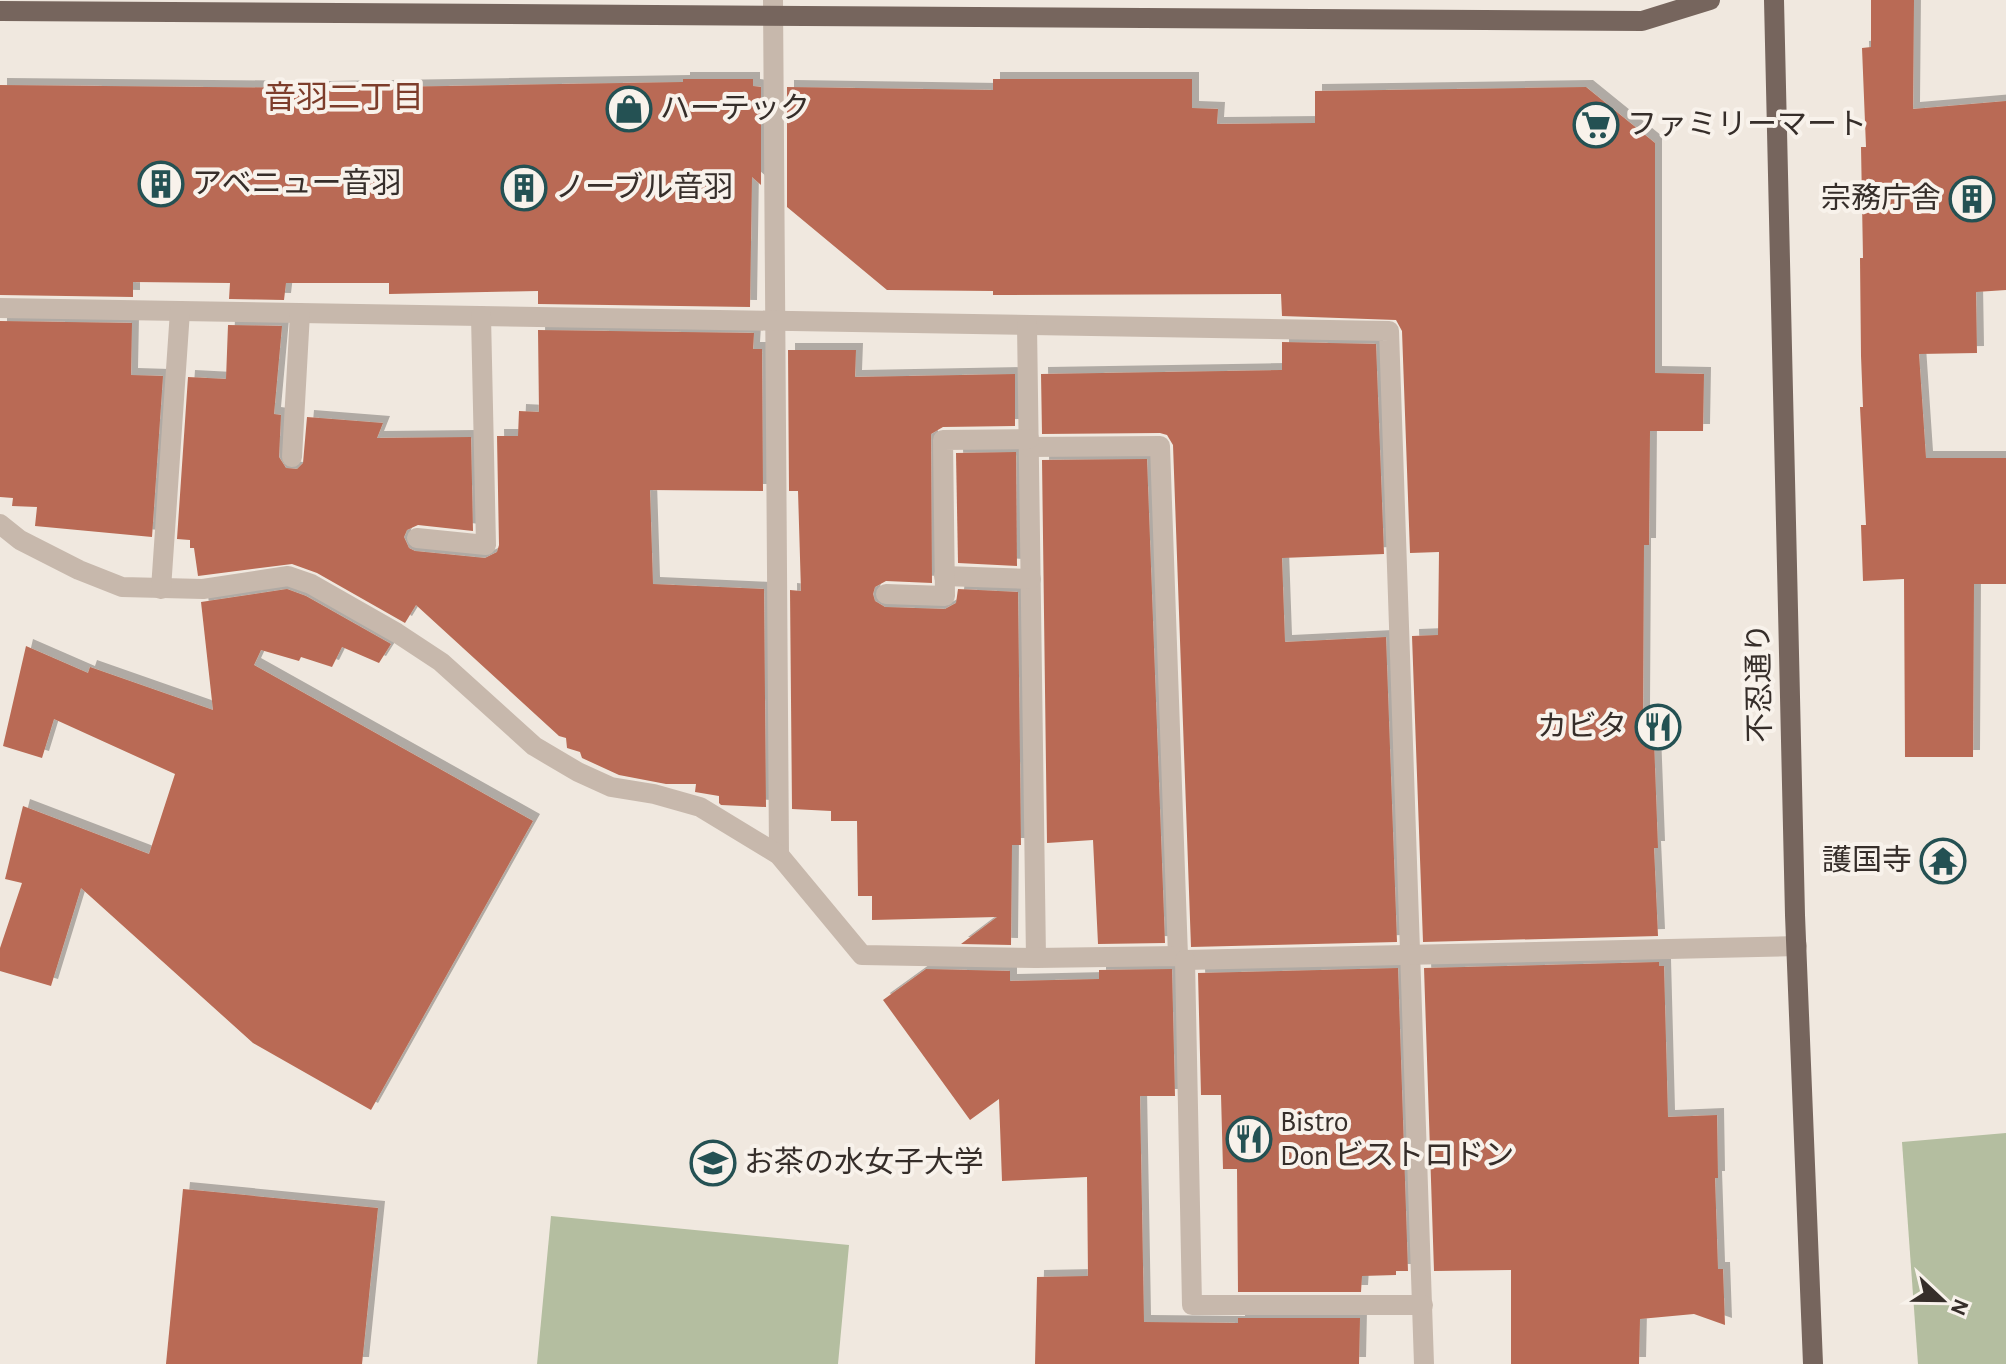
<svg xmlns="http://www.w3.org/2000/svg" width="2006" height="1364" font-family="'Alegreya Sans','Noto Sans JP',sans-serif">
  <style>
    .green { fill: #b4bea0 }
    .building { fill: #b96b54; filter: url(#shadow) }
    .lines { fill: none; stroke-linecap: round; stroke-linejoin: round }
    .minor { stroke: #c7b8ac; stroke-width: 20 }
    .major { stroke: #76655d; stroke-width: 20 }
    .labels { text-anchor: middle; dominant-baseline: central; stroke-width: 8; stroke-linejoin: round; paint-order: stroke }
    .poi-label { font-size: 30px; fill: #362e2a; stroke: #f8f2eb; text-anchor: start }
    .street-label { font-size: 30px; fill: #362e2a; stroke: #f8f2eb }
    .neighbourhood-label { font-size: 32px; fill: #7d3d2b; stroke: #f8f2eb }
  </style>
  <defs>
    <filter id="shadow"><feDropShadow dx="7" dy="-7" stdDeviation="0" flood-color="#0004"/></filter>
  </defs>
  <rect width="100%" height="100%" fill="#f0e8df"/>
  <g class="green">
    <path d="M2006,1133v231h-88l-16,-222z"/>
    <path d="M551,1216l298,29 -11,119h-301z"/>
  </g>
  <g class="building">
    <path d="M1871,0h43l-1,109 93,-8v189l-30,2 1,61 -58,1 7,104h80v126h-32l-1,173h-68l-1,-178 -41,2 -2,-56h5l-6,-118h3l-2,-51 -1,-98h3l-2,-111h5l-4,-99 9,-1z"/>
    <path d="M683,79h70v7l8,1v98l-9,-8 -2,130 -212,-3v-13l-149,3v-11h-103l-2,17 -55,-1 1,-16 -97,-1v15l-133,-2v-210l323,3 360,-6z"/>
    <path d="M993,79h199v29l26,1 -1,15 98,-1v-32l271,-4 69,56v230l49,1 -1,57h-53l-1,114h-5l-1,168h10l5,135h-4l4,88 -235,6 -11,-306 26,-1 1,-83 -29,1 -8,-222 -6,-11 -114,-4 -1,-22 -288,1v-4l-106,-1 -100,-83v-120l206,3z"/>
    <path d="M0,321l132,2 -1,52 32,1 -11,161 -117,-11 2,-19 -25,-1 1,-8 -13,-1z"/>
    <path d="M228,325l54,1 -8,88 7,1 -2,42 7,11 11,1 6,-6 4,-46 76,6 -6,15 94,-1 2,94 -55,-6 -11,5 -3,7 5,11 6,3 70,7 12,-6 2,-7 -2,-109h21l1,-25 20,1 -1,-82 216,3 -1,16h9l1,142 -113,-1 3,94 111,5 2,218 -45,-2 -2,-2v-7l-24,-4 1,-8h-30l-47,-9 -37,-17 -2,-6 -13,-4 -1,-10 -7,-2 -143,-131 -11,18 -88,-50 -25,-9 -94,12 -4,-28h-4v-8l-13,-1 11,-162 38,2z"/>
    <path d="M1282,342l94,2 8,210 -102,4 3,84 101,-5 11,305 -206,5 -18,-502 -6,-10 -7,-2 -118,1 -1,-60 241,-4z"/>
    <path d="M788,350h68l-1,27 160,-3v52l-72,1 -12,7 1,149 -46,-2 -11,6 -2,7 2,7 10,6 60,2 11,-6 2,-14 60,3 3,253h-9l-1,100 -50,-1 36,-27 -125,3v-24h-14l-1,-75h-26v-10l-39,-2 -2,-219 11,1 -3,-100h-9z"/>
    <path d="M1016,452l1,114 -59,-3 -2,-110z"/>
    <path d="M1147,459l18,484 -67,1 -5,-104 -46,3 -5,-383z"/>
    <path d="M287,589l19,7 85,48 -12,19 -37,-16 -10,20 -31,-10 -2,4 -38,-11 -7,15 279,156 -162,289 -118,-67 -172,-155 -30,98 -51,-15v-23l22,-65 -17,-4 18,-73 126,48 26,-80 -121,-55 -12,39 -39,-12 23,-100 62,27 2,-6 123,43 -12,-108z"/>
    <path d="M1659,962v4h5l4,151 49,-2 1,63h-3l3,91h5l2,56 -31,-11 -54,5 -1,45h-128v-94l-77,1 -10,-303z"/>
    <path d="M1398,968l10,303h-12v4l-34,1 -1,16h-123l-1,-123h-14l-2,-74h-20l-3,-122z"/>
    <path d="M926,969l84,2v10l89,-2v-9l73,-1 3,127h-35l4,226 94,1v-5h122l-1,46h-324l2,-87 51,-1 -1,-99 -85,4 -3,-82 -29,21 -87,-120z"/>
    <path d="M183,1189l195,19 -16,156h-196z"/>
  </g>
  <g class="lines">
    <g class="minor">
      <path d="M773,0l6,855"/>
      <path d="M0,308l1389,23 35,1033"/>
      <path d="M1027,325l9,633"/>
      <path d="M1029,447l131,-1 18,510"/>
      <path d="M292,457l8,-144"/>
      <path d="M0,524l20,16 59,30 43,17 81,2 85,-13 23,8 86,49 44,29 93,84 44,26 33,15 43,7 46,13 79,48 83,100 174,3 142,-2 7,4 612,-14"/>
      <path d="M417,538l69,7 -5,-229"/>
      <path d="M944,576l87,3"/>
      <path d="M161,589l19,-278"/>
      <path d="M886,594l59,2 -2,-156 86,-1"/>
      <path d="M1185,960l7,345h231"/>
    </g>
    <g class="major">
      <path d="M1774,0l21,915 18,449"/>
      <path d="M0,11l1642,10 68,-21"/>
    </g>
  </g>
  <defs>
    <g id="shop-ring" transform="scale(2.3)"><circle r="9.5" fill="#f8f2eb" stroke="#245153" stroke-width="1.5"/><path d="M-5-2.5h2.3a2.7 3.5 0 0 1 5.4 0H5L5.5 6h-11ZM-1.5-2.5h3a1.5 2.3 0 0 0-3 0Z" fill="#245153"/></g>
    <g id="supermarket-ring" transform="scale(2.3)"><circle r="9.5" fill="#f8f2eb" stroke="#245153" stroke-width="1.5"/><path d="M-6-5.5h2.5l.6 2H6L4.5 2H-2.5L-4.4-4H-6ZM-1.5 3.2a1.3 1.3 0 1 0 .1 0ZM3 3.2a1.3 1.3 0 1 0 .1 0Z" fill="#245153"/></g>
    <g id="building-ring" transform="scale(2.3)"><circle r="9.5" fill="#f8f2eb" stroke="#245153" stroke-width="1.5"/><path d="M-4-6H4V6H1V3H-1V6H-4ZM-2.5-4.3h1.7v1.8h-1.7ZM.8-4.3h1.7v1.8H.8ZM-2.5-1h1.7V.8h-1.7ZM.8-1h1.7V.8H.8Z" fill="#245153"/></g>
    <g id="restaurant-ring" transform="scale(2.3)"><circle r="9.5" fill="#f8f2eb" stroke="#245153" stroke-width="1.5"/><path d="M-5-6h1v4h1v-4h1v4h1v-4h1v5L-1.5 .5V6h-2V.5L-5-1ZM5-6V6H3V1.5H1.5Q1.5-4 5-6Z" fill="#245153"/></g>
    <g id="temple-ring" transform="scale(2.3)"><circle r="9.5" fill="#f8f2eb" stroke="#245153" stroke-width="1.5"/><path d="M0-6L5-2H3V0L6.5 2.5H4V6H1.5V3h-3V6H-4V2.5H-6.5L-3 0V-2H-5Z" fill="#245153"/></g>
    <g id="university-ring" transform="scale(2.3)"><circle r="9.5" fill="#f8f2eb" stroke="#245153" stroke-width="1.5"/><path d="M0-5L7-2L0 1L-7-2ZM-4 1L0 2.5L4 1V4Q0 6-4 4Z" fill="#245153"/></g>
  </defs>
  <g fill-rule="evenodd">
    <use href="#shop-ring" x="629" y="109"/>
    <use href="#supermarket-ring" x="1596" y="125"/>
    <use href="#building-ring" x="161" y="184"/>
    <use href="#building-ring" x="524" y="188"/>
    <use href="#building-ring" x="1972" y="199"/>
    <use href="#restaurant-ring" x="1658" y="727"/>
    <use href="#temple-ring" x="1943" y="861"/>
    <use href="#restaurant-ring" x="1249" y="1139"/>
    <use href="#university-ring" x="713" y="1163"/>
  </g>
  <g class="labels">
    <g class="poi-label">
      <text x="660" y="109">ハーテック</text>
      <text x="1627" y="125">ファミリーマート</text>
      <text x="192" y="184">アベニュー音羽</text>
      <text x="555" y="188">ノーブル音羽</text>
      <text x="1941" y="199" text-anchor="end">宗務庁舎</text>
      <text x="1627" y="727" text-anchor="end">カビタ</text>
      <text x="1912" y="861" text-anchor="end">護国寺</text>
      <text x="1280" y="1122">Bistro<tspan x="1280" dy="34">Don ビストロドン</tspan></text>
      <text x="744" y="1163">お茶の水女子大学</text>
    </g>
    <g class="street-label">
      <text transform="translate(1760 683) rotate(-91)">不忍通り</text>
    </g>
    <g class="neighbourhood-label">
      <text x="344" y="98">音羽二丁目</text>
    </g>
  </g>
  <g transform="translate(1942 1300) rotate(112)" stroke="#f8f2eb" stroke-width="6" paint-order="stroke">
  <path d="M0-6L14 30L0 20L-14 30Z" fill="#362e2a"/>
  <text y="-12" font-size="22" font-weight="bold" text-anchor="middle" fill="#362e2a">N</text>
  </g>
</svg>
